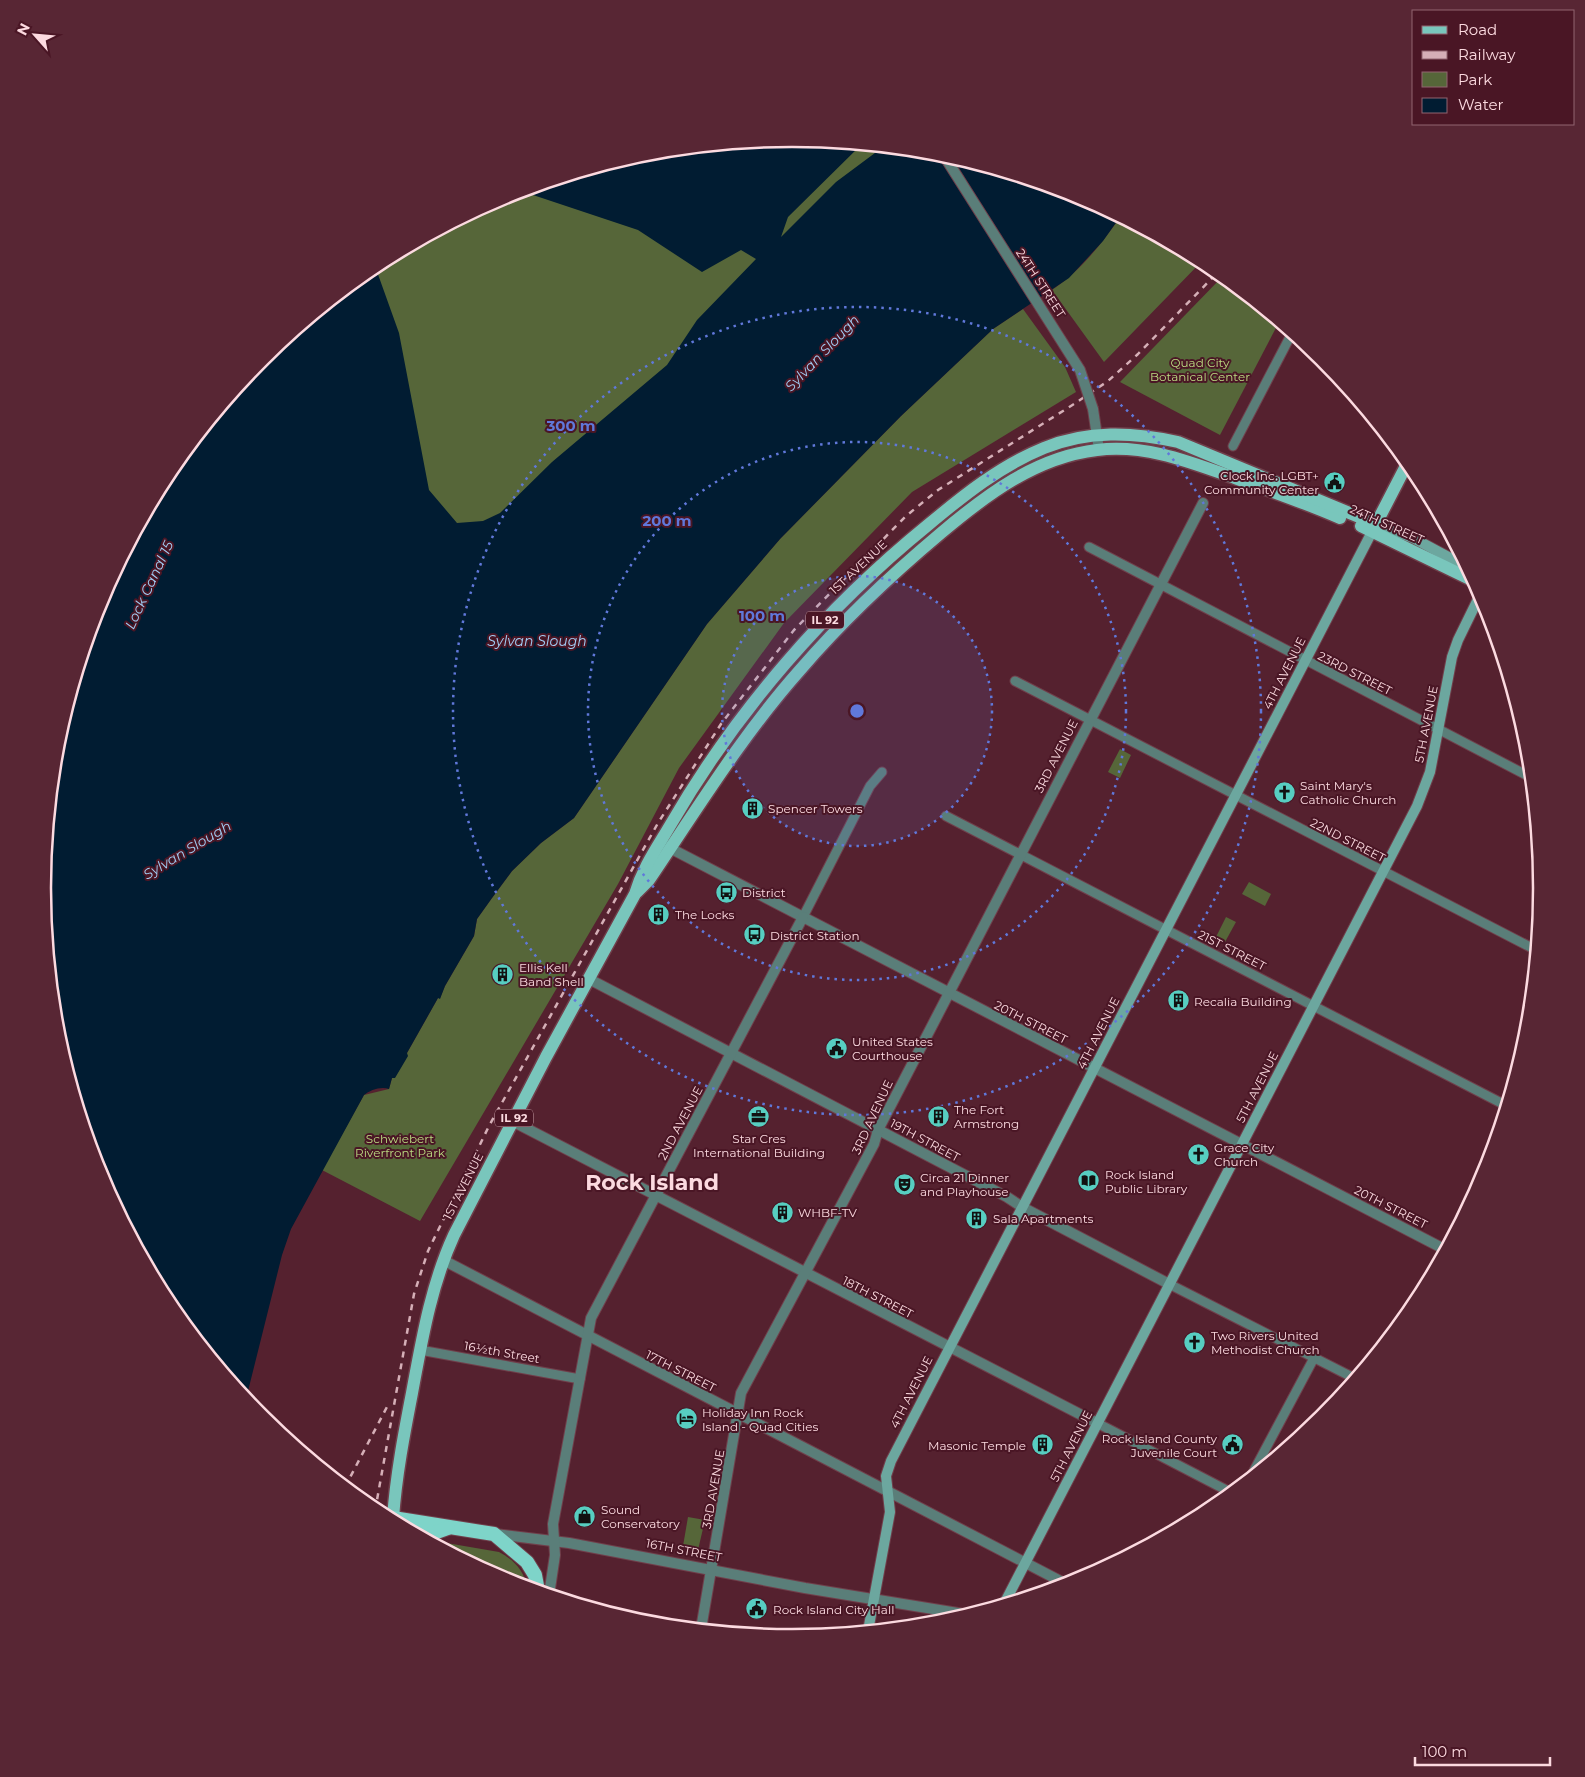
<svg xmlns="http://www.w3.org/2000/svg" width="1585" height="1777" viewBox="0 0 1585 1777" font-family="Montserrat,sans-serif">
	<rect width="100%" height="100%" fill="#55212f"/>
	<!-- green -->
	<g fill="#566639">
		<polygon points="793,139 885,148 744,297 549,490 431,556 358,279 376,265 506,195 562,178"/>
		<path d="M1120,217L1202,261L1104,362L1052,290C1080,271 1101,245 1120,217Z"/>
		<polygon points="1223,276 1279,322 1220,435 1120,382"/>
		<polygon points="1023,309 1065,367 1076,392 912,492 784,623 679,768 618,884 420,1221 322,1170 364,1095 389,1089 392,1078 395,1077 407,1056 407,1053 438,998 440,998 445,986 474,936 477,919 492,898 512,871 541,843 574,818 707,624 780,539 901,416 993,329"/>
		<polygon points="1120,749 1131,755 1120,778 1108,772"/>
		<polygon points="1249,882 1271,894 1265,906 1242,894"/>
		<polygon points="1226,917 1236,922 1225,942 1216,937"/>
		<polygon points="688,1517 705,1520 698,1550 683,1546"/>
		<path d="M435,1541L499,1552C513,1559 525,1571 527,1588L505,1581L431,1542Z"/>
	</g>
	<!-- water -->
	<path fill="#011c32" d="M793,139L861,145L788,217L781,237L836,182L883,147L939,153L1080,196L1120,217L1103,241L1069,278L993,329L901,416L780,539L707,624L574,818L541,843L512,871L492,898L477,919L474,936L445,986L440,999L438,998L407,1053L408,1056L395,1078H392L389,1089C381,1086 370,1090 364,1095L291,1229L282,1255L246,1399L169,1305L99,1175L57,1035L43,888L57,742L100,601L169,472L262,358L375,266L399,333L429,490L457,523L483,521L500,513L552,462L667,365L697,320L756,259L741,250L702,272L638,230L521,191L646,153Z"/>
	<g fill="none" stroke-linecap="round" stroke-linejoin="round">
		<defs>
			<g id="minor">
				<polyline points="1233,446 1292,333"/>
				<polyline points="1089,547 1532,778"/>
				<polyline points="1015,681 1536,950"/>
				<polyline points="946,816 1507,1106"/>
				<polyline points="803,917 870,786 882,772"/>
				<polyline points="1169,1284 1356,1379"/>
				<polyline points="1415,1306 1490,1160"/>
				<polyline points="420,1350 580,1379"/>
				<polyline points="1097,1423 1232,1493"/>
				<polyline points="1250,1478 1314,1358"/>
			</g>
			<g id="tertiary">
				<polyline points="1093,409 1098,443"/>
				<polyline points="664,845 1446,1250"/>
				<polyline points="589,979 1007,1197 1022,1207 1169,1284"/>
				<polyline points="512,1121 1097,1423"/>
				<polyline points="443,1260 1068,1585"/>
				<polyline points="495,1534 569,1543 805,1588 970,1615"/>
				<polyline points="549,1595 555,1555 553,1524 591,1318 803,917"/>
				<polyline points="701,1629 741,1393 874,1144 878,1130 1203,503"/>
			</g>
			<g id="secondary">
				<polyline points="1004,1604 1417,806 1430,772 1452,657 1458,640 1481,593"/>
				<polyline points="868,1631 890,1512 886,1476 891,1461 1376,524 1413,538 1467,567"/>
			</g>
			<g id="primary">
				<polyline points="1361,526 1474,581"/>
				<path d="M637,892L649,880C697,809 743,734 800,670C843,620 891,575 941,533C986,495 1036,457 1097,450C1146,444 1190,462 1235,478C1270,491 1306,503 1340,518"/>
				<path d="M393,1518C396,1476 404,1434 412,1393C422,1339 431,1285 454,1235L546,1057L635,894C643,867 657,848 671,824C737,710 826,608 928,525C964,495 1000,466 1044,448C1088,430 1133,432 1178,442L1376,524L1408,462"/>
			</g>
			<g id="trunk">
				<polyline points="393,1518 494,1534 527,1562 535,1575 538,1591"/>
				<polyline points="423,1537 448,1528"/>
			</g>
		</defs>
		<!-- minor casing -->
		<use href="#minor" stroke="#703f4b" stroke-width="11"/>
		<!-- tertiary casing -->
		<use href="#tertiary" stroke="#703f4b" stroke-width="12"/>
		<!-- secondary casing -->
		<use href="#secondary" stroke="#703f4b" stroke-width="12"/>
		<!-- primary casing -->
		<use href="#primary" stroke="#703f4b" stroke-width="15"/>
		<!-- trunk casing -->
		<use href="#trunk" stroke="#703f4b" stroke-width="16"/>
		<!-- minor -->
		<use href="#minor" stroke="#5a7e79" stroke-width="9"/>
		<!-- tertiary -->
		<use href="#tertiary" stroke="#5a7e79" stroke-width="10"/>
		<!-- secondary -->
		<use href="#secondary" stroke="#6ca79f" stroke-width="10"/>
		<!-- primary -->
		<use href="#primary" stroke="#79c6bc" stroke-width="12"/>
		<!-- trunk -->
		<use href="#trunk" stroke="#7ed4c9" stroke-width="14"/>
		<!-- rail -->
		<g stroke="#d5afb7" stroke-width="2.5" stroke-dasharray="6 6" stroke-linecap="butt">
			<polyline points="345,1487 388,1405"/>
			<polyline points="375,1511 414,1294 428,1251 489,1126 658,823 721,724 794,630 906,516 938,490 1074,404 1108,381 1138,354 1218,272"/>
		</g>
		<defs>
			<polyline id="tertiary-bridge" points="943,154 1080,370 1093,409"/>
		</defs>
		<!-- tertiary-bridge casing -->
		<use href="#tertiary-bridge" stroke="#703f4b" stroke-width="12" stroke-linecap="butt"/>
		<!-- tertiary-bridge -->
		<use href="#tertiary-bridge" stroke="#5a7e79" stroke-width="10"/>
	</g>
	<!-- distance rings -->
	<circle cx="857" cy="711" r="135" fill="#6078da" fill-opacity=".12"/>
	<g fill="none" stroke="#6078da" stroke-width="2.5" stroke-dasharray="2.5 5">
		<circle cx="857" cy="711" r="135"/>
		<circle cx="857" cy="711" r="269"/>
		<circle cx="857" cy="711" r="404"/>
	</g>
	<!-- icons -->
	<defs>
		<symbol id="civic-disc" viewBox="-11 -11 22 22"><circle r="9.5" fill="#57cec1" stroke="#4a1625"/><path d="M-.6-6.5H3V-4.5H.6V-3L4-1V1h2V6H-6V1h2V-1L-.6-3ZM-1.2 2.5V6h2.4V2.5Z" fill="#111"/></symbol>
		<symbol id="church-disc" viewBox="-11 -11 22 22"><circle r="9.5" fill="#57cec1" stroke="#4a1625"/><path d="M-1.2-6h2.4v3.5h3.3v2.4h-3.3V6h-2.4V-.1h-3.3v-2.4h3.3Z" fill="#111"/></symbol>
		<symbol id="building-disc" viewBox="-11 -11 22 22"><circle r="9.5" fill="#57cec1" stroke="#4a1625"/><path d="M-4-6H4V6H1V3H-1V6H-4ZM-2.5-4.3h1.7v1.8h-1.7ZM.8-4.3h1.7v1.8H.8ZM-2.5-1h1.7V.8h-1.7ZM.8-1h1.7V.8H.8Z" fill="#111"/></symbol>
		<symbol id="bus-disc" viewBox="-11 -11 22 22"><circle r="9.5" fill="#57cec1" stroke="#4a1625"/><path d="M-5-6H5V4H4V6H2V4H-2V6H-4V4H-5ZM-3.5-4V0h7V-4ZM-3.5 1.2v1.5H-2V1.2ZM2 1.2v1.5H3.5V1.2Z" fill="#111"/></symbol>
		<symbol id="office-disc" viewBox="-11 -11 22 22"><circle r="9.5" fill="#57cec1" stroke="#4a1625"/><path d="M-6-3h4V-5.5h4V-3h4V5H-6ZM-1-4.5V-3h2v-1.5ZM-6 0V1H6V0Z" fill="#111"/></symbol>
		<symbol id="library-disc" viewBox="-11 -11 22 22"><circle r="9.5" fill="#57cec1" stroke="#4a1625"/><path d="M-6-4Q-3-5.5-.7-3.5V5Q-3 3-6 4ZM6-4Q3-5.5 .7-3.5V5Q3 3 6 4Z" fill="#111"/></symbol>
		<symbol id="theatre-disc" viewBox="-11 -11 22 22"><circle r="9.5" fill="#57cec1" stroke="#4a1625"/><path d="M-5-5.5Q0-4 5-5.5V0Q5 5 0 6Q-5 5-5 0ZM-3.3-2.5H-1v1.5H-3.3ZM1-2.5H3.3v1.5H1ZM-2.8 1Q0 5.5 2.8 1Z" fill="#111"/></symbol>
		<symbol id="hotel-disc" viewBox="-11 -11 22 22"><circle r="9.5" fill="#57cec1" stroke="#4a1625"/><path d="M-6-4.5h1.5V1H6V5H4.5V3h-9V5H-6ZM-4 0a1.8 1.8 0 1 1 3.6 0ZM.5 0V-2.5h3Q6-2.5 6 0Z" fill="#111"/></symbol>
		<symbol id="shop-disc" viewBox="-11 -11 22 22"><circle r="9.5" fill="#57cec1" stroke="#4a1625"/><path d="M-5-2.5h2.3a2.7 3.5 0 0 1 5.4 0H5L5.5 6h-11ZM-1.5-2.5h3a1.5 2.3 0 0 0-3 0Z" fill="#111"/></symbol>
	</defs>
	<g fill-rule="evenodd">
		<use href="#civic-disc" x="1322" y="470" width="25" height="25"/>
		<use href="#church-disc" x="1272" y="780" width="25" height="25"/>
		<use href="#building-disc" x="740" y="796" width="25" height="25"/>
		<use href="#bus-disc" x="714" y="880" width="25" height="25"/>
		<use href="#building-disc" x="646" y="902" width="25" height="25"/>
		<use href="#bus-disc" x="742" y="922" width="25" height="25"/>
		<use href="#building-disc" x="490" y="962" width="25" height="25"/>
		<use href="#building-disc" x="1166" y="988" width="25" height="25"/>
		<use href="#civic-disc" x="824" y="1036" width="25" height="25"/>
		<use href="#building-disc" x="926" y="1104" width="25" height="25"/>
		<use href="#office-disc" x="746" y="1104" width="25" height="25"/>
		<use href="#church-disc" x="1186" y="1142" width="25" height="25"/>
		<use href="#library-disc" x="1076" y="1168" width="25" height="25"/>
		<use href="#theatre-disc" x="892" y="1172" width="25" height="25"/>
		<use href="#building-disc" x="770" y="1200" width="25" height="25"/>
		<use href="#building-disc" x="964" y="1206" width="25" height="25"/>
		<use href="#church-disc" x="1182" y="1330" width="25" height="25"/>
		<use href="#hotel-disc" x="674" y="1406" width="25" height="25"/>
		<use href="#building-disc" x="1030" y="1432" width="25" height="25"/>
		<use href="#civic-disc" x="1220" y="1432" width="25" height="25"/>
		<use href="#shop-disc" x="572" y="1504" width="25" height="25"/>
		<use href="#civic-disc" x="744" y="1596" width="25" height="25"/>
	</g>
	<g text-anchor="middle" dominant-baseline="central" stroke-width="4" stroke-linejoin="round" paint-order="stroke">
		<!-- shield labels -->
		<g fill="#4a1625" stroke="#c79fa8" stroke-width="1">
			<rect x="806" y="611.5" width="38" height="17" rx="4"/>
			<rect x="495" y="1109.5" width="38" height="17" rx="4"/>
		</g>
		<g font-size="11" font-weight="bold" fill="#fcdae0">
			<text x="825" y="620">IL 92</text>
			<text x="514" y="1118">IL 92</text>
		</g>
		<!-- street labels -->
		<g font-size="12" fill="#fcdae0" stroke="#4a1625">
			<text transform="translate(1041 283) rotate(57)">24TH STREET</text>
			<text transform="translate(1387 524) rotate(24)">24TH STREET</text>
			<text transform="translate(858 567) rotate(-43)">1ST AVENUE</text>
			<text transform="translate(1284 673) rotate(-63)">4TH AVENUE</text>
			<text transform="translate(1355 673) rotate(27)">23RD STREET</text>
			<text transform="translate(1426 724) rotate(-79)">5TH AVENUE</text>
			<text transform="translate(1056 756) rotate(-63)">3RD AVENUE</text>
			<text transform="translate(1348 840) rotate(27)">22ND STREET</text>
			<text transform="translate(1232 950) rotate(27)">21ST STREET</text>
			<text transform="translate(1031 1022) rotate(27)">20TH STREET</text>
			<text transform="translate(1098 1033) rotate(-63)">4TH AVENUE</text>
			<text transform="translate(1257 1087) rotate(-63)">5TH AVENUE</text>
			<text transform="translate(872 1117) rotate(-65)">3RD AVENUE</text>
			<text transform="translate(680 1123) rotate(-62)">2ND AVENUE</text>
			<text transform="translate(925 1140) rotate(28)">19TH STREET</text>
			<text transform="translate(463 1186) rotate(-63)">1ST AVENUE</text>
			<text transform="translate(1391 1207) rotate(27)">20TH STREET</text>
			<text transform="translate(878 1297) rotate(27)">18TH STREET</text>
			<text transform="translate(502 1352) rotate(10)">16½th Street</text>
			<text transform="translate(681 1371) rotate(27)">17TH STREET</text>
			<text transform="translate(911 1392) rotate(-63)">4TH AVENUE</text>
			<text transform="translate(1071 1446) rotate(-63)">5TH AVENUE</text>
			<text transform="translate(713 1489) rotate(-80)">3RD AVENUE</text>
			<text transform="translate(684 1550) rotate(11)">16TH STREET</text>
		</g>
		<!-- park labels -->
		<g font-size="12" fill="#bbdc82" stroke="#4a1625">
			<text x="1200" y="362">Quad City<tspan x="1200" dy="14">Botanical Center</tspan></text>
			<text x="400" y="1138">Schwiebert<tspan x="400" dy="14">Riverfront Park</tspan></text>
		</g>
		<!-- poi labels -->
		<g font-size="12" fill="#fcdae0" stroke="#4a1625" text-anchor="start">
			<text x="1319" y="475" text-anchor="end">Clock Inc. LGBT+<tspan x="1319" dy="14">Community Center</tspan></text>
			<text x="1300" y="785">Saint Mary's<tspan x="1300" dy="14">Catholic Church</tspan></text>
			<text x="768" y="808">Spencer Towers</text>
			<text x="742" y="892">District</text>
			<text x="675" y="914">The Locks</text>
			<text x="770" y="935">District Station</text>
			<text x="519" y="967">Ellis Kell<tspan x="519" dy="14">Band Shell</tspan></text>
			<text x="1194" y="1001">Recalia Building</text>
			<text x="852" y="1041">United States<tspan x="852" dy="14">Courthouse</tspan></text>
			<text x="954" y="1109">The Fort<tspan x="954" dy="14">Armstrong</tspan></text>
			<text x="759" y="1138" text-anchor="middle">Star Cres<tspan x="759" dy="14">International Building</tspan></text>
			<text x="1214" y="1147">Grace City<tspan x="1214" dy="14">Church</tspan></text>
			<text x="1105" y="1174">Rock Island<tspan x="1105" dy="14">Public Library</tspan></text>
			<text x="920" y="1177">Circa 21 Dinner<tspan x="920" dy="14">and Playhouse</tspan></text>
			<text x="798" y="1212">WHBF-TV</text>
			<text x="993" y="1218">Sala Apartments</text>
			<text x="1211" y="1335">Two Rivers United<tspan x="1211" dy="14">Methodist Church</tspan></text>
			<text x="702" y="1412">Holiday Inn Rock<tspan x="702" dy="14">Island - Quad Cities</tspan></text>
			<text x="1217" y="1438" text-anchor="end">Rock Island County<tspan x="1217" dy="14">Juvenile Court</tspan></text>
			<text x="1026" y="1445" text-anchor="end">Masonic Temple</text>
			<text x="601" y="1509">Sound<tspan x="601" dy="14">Conservatory</tspan></text>
			<text x="773" y="1609">Rock Island City Hall</text>
		</g>
		<!-- water labels -->
		<g font-size="14" font-style="italic" fill="#a2cff6" stroke="#4a1625">
			<text transform="translate(822 353) rotate(-46)">Sylvan Slough</text>
			<text transform="translate(149 585) rotate(-65)">Lock Canal 15</text>
			<text x="537" y="641">Sylvan Slough</text>
			<text transform="translate(187 850) rotate(-31)">Sylvan Slough</text>
		</g>
		<!-- town labels -->
		<g font-size="22" font-weight="bold" fill="#fcdae0" stroke="#4a1625">
			<text x="652" y="1182">Rock Island</text>
		</g>
	</g>
	<!-- crop -->
	<path d="M0 0H1585V1777H0ZM51 888a741 741 0 1 1 1482 0a741 741 0 1 1-1482 0Z" fill="#582634" fill-rule="evenodd"/>
	<path fill="none" stroke="#fcdae0" stroke-width="2.5" d="M51 888a741 741 0 1 1 1482 0a741 741 0 1 1-1482 0Z"/>
	<circle cx="857" cy="711" r="8" fill="#6078da" stroke="#4a1625" stroke-width="2.5"/>
	<g font-size="15" text-anchor="middle" font-weight="bold" fill="#6078da" stroke="#4a1625" stroke-width="4" stroke-linejoin="round" paint-order="stroke">
		<text x="571" y="431">300 m</text>
		<text x="667" y="526">200 m</text>
		<text x="762" y="621">100 m</text>
	</g>
	<!-- legend -->
	<rect x="1412" y="10" width="162" height="115" fill="#4a1625" stroke="#916470"/>
	<rect x="1422" y="26" width="25" height="8" fill="#79c6bc" stroke="#916470"/>
	<text x="1458" y="35" font-size="15" fill="#fcdae0">Road</text>
	<rect x="1422" y="51" width="25" height="8" fill="#d5afb7" stroke="#916470"/>
	<text x="1458" y="60" font-size="15" fill="#fcdae0">Railway</text>
	<rect x="1422" y="72" width="25" height="15" fill="#566639" stroke="#916470"/>
	<text x="1458" y="85" font-size="15" fill="#fcdae0">Park</text>
	<rect x="1422" y="98" width="25" height="15" fill="#011c32" stroke="#916470"/>
	<text x="1458" y="110" font-size="15" fill="#fcdae0">Water</text>
	<!-- north arrow -->
	<g transform="translate(35 35) rotate(297)" stroke="#4a1625" stroke-width="4" paint-order="stroke">
	<path d="M0-4L9 19L0 12L-9 19Z" fill="#fcdae0"/>
	<text y="-8" font-size="14" font-weight="bold" text-anchor="middle" fill="#fcdae0">N</text>
	</g>
	<!-- scale -->
	<path d="M1415 1757v8h135v-8" fill="none" stroke="#fcdae0" stroke-width="2.5"/>
	<text x="1422" y="1757" font-size="15" fill="#fcdae0" stroke="#4a1625" stroke-width="4" paint-order="stroke">100 m</text>
</svg>
